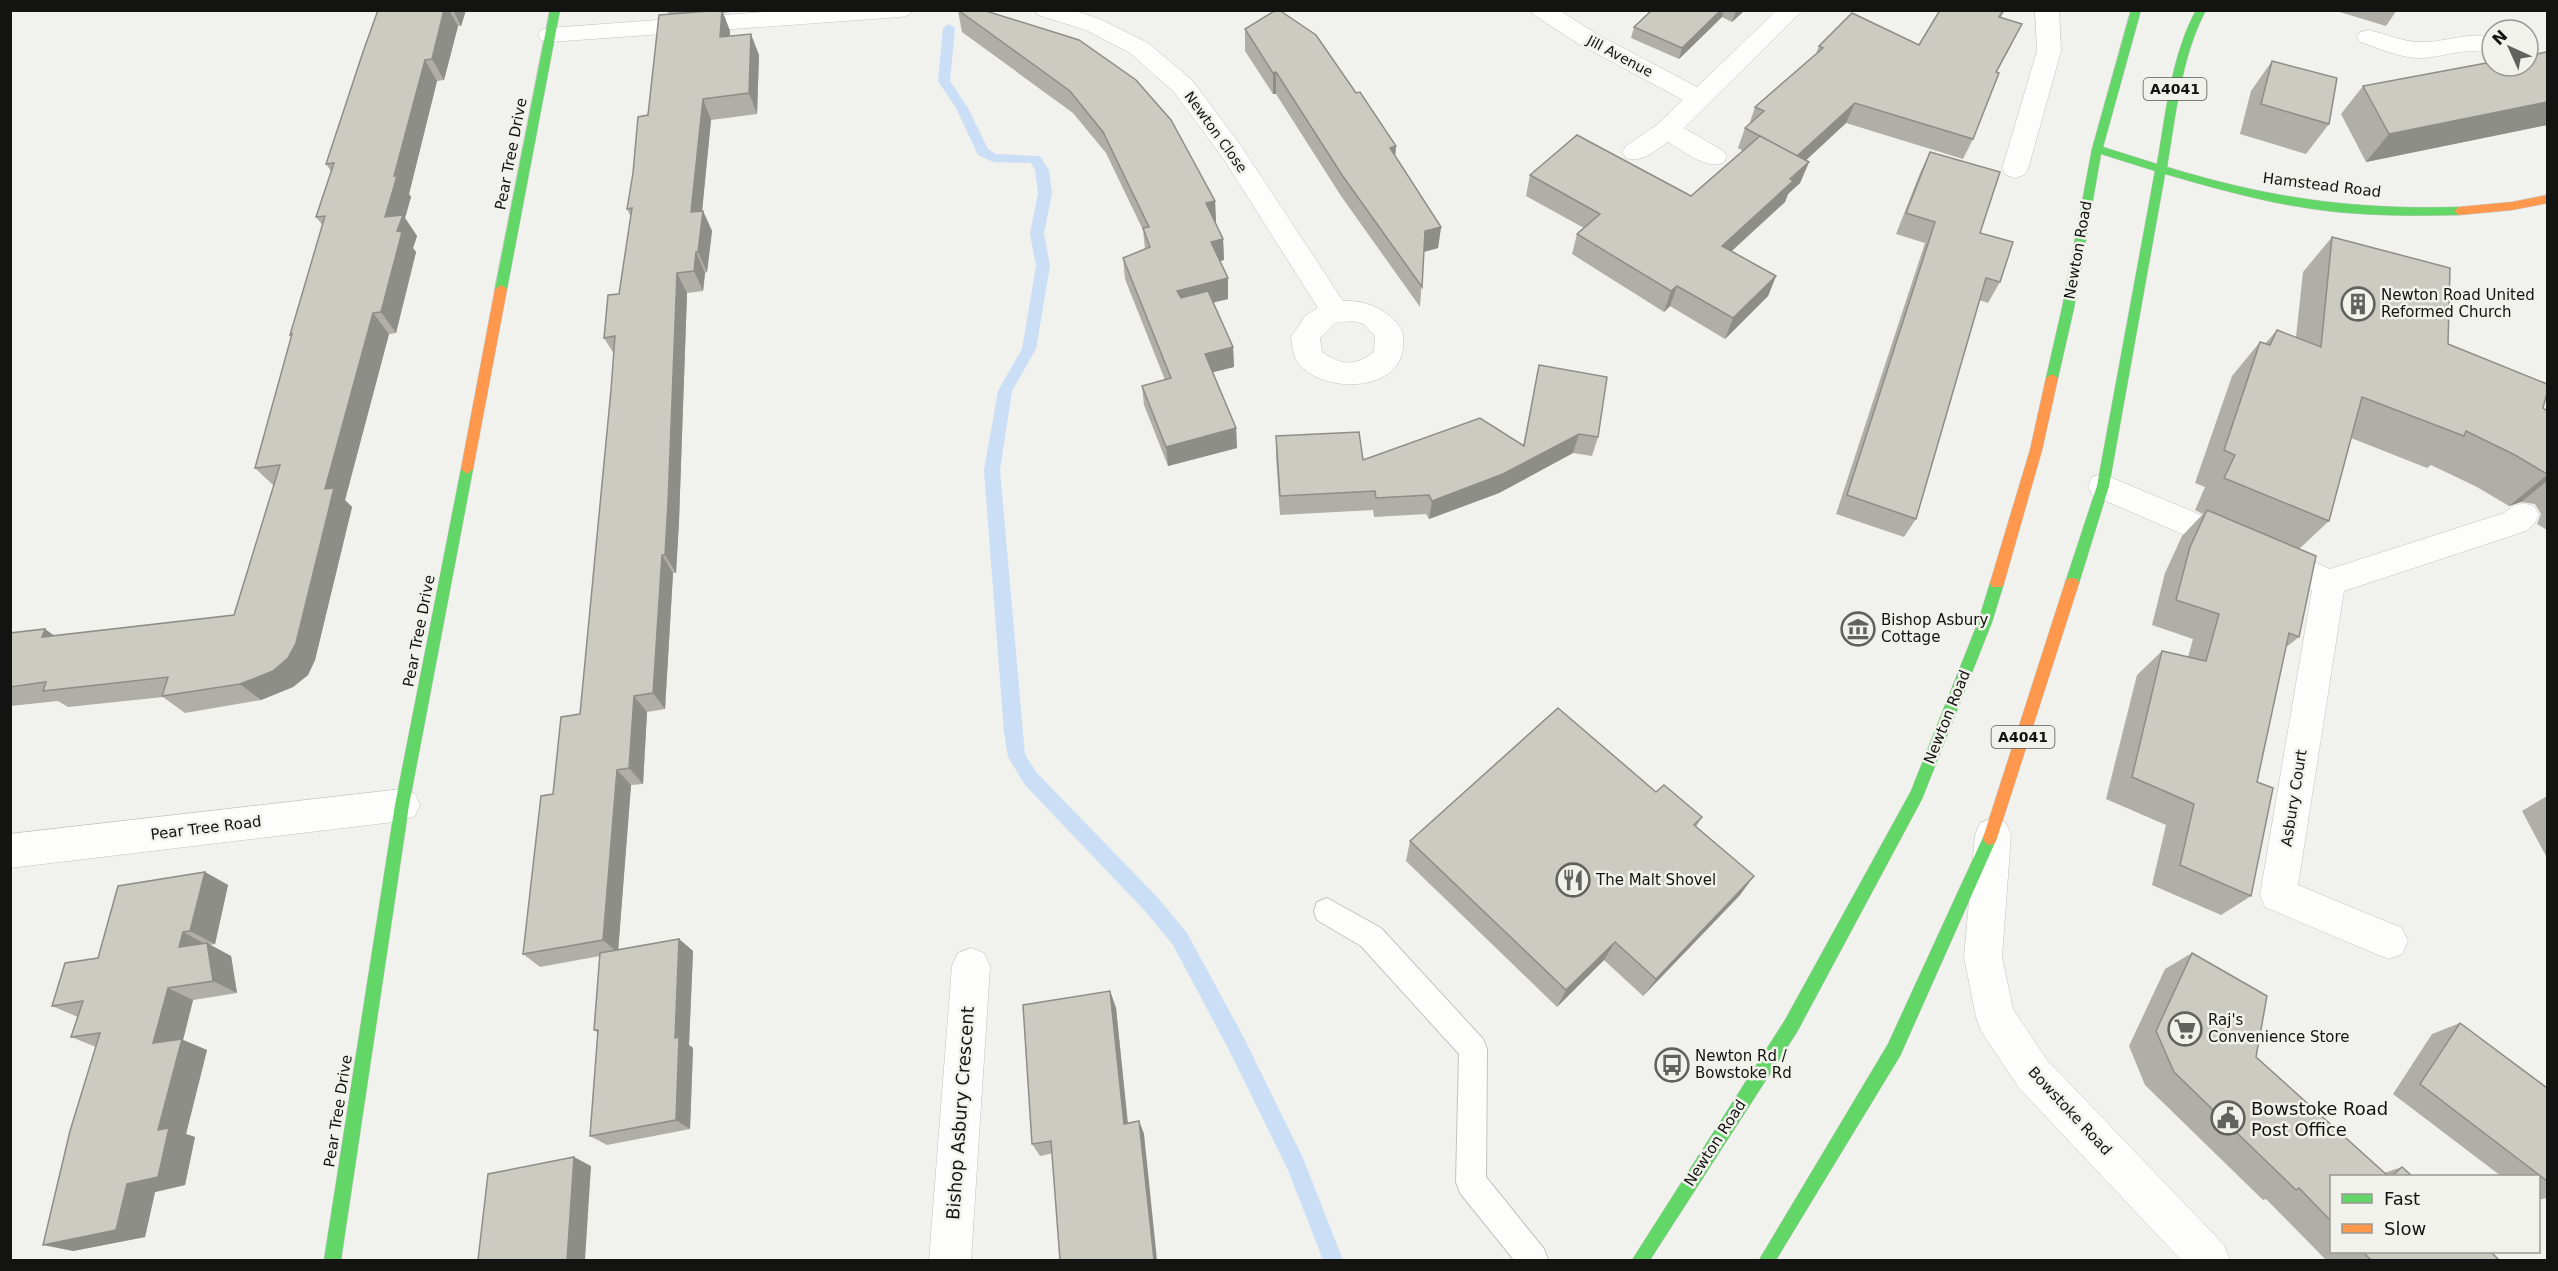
<svg xmlns="http://www.w3.org/2000/svg" width="2558" height="1271" viewBox="0 0 2558 1271" font-family="'DejaVu Sans',sans-serif">
	<rect width="100%" height="100%" fill="#f1f1ed"/>
	<g fill="none" stroke-linecap="round" stroke-linejoin="round">
		<!-- stream -->
		<polygon fill="#cadff5" fill-rule="evenodd" points="949,24 955,28 950,81 968,108 988,149 996,154 1040,156 1049,170 1052,193 1044,234 1050,266 1036,349 1012,391 1000,470 1025,755 1037,773 1159,899 1187,933 1244,1038 1303,1158 1343,1260 1323,1260 1288,1170 1230,1052 1173,945 1145,911 1025,785 1008,757 1004,732 984,470 998,391 1022,349 1036,266 1030,234 1038,193 1035,170 1031,163 993,162 978,155 956,108 938,81 943,28"/>
		<defs>
			<polygon id="lane" points="1327,898 1381,928 1483,1039 1487,1049 1486,1177 1544,1249 1548,1260 1514,1260 1460,1193 1456,1182 1459,1054 1361,946 1317,920 1314,911 1317,902"/>
			<g id="street">
				<polygon points="791,10 913,10 909,15 901,17 550,42 541,40 538,35 541,30 550,28"/>
				<path d="M1034,10H1073L1102,20L1148,43L1192,80L1241,146L1343,301C1362,300 1380,306 1393,319C1403,329 1404,334 1403,347C1400,393 1322,394 1298,363C1293,356 1292,345 1291,337L1305,316L1318,308L1223,158L1174,92L1130,53L1086,30L1038,15ZM1353,321L1364,324L1375,336L1374,352C1355,367 1341,365 1322,352L1320,338L1335,323Z"/>
				<path d="M1530,10H1559L1595,33L1697,87L1777,10H1803L1684,128L1723,151L1727,157L1723,163C1704,169 1684,151 1668,142C1654,151 1643,163 1626,158L1622,152L1626,146L1658,124L1683,100L1577,43L1534,15Z"/>
				<polygon points="2035,10 2059,10 2061,51 2028,169 2024,175 2015,178 2006,175 2002,169 2037,51"/>
				<path d="M2369,30C2386,34 2403,42 2420,42C2446,43 2466,31 2492,38V54C2465,46 2450,56 2423,58C2402,59 2381,49 2360,42L2357,37L2360,32Z"/>
				<path d="M2103,474L2330,569L2504,513C2514,504 2521,502 2534,506L2539,515L2534,524L2526,531L2344,591L2298,885L2402,928L2408,941L2402,954L2389,959L2376,954L2265,907L2260,895L2312,590L2092,495L2088,486L2092,477Z"/>
				<polygon points="402,789 415,794 420,805 415,816 402,821 10,868 10,834"/>
				<polygon points="1993,818 2006,823 2011,835 2002,957 2013,1009 2047,1060 2224,1245 2230,1260 2181,1260 2019,1088 1981,1031 1976,1017 1964,957 1975,835 1980,823"/>
				<polygon points="971,948 984,953 990,966 971,1260 929,1260 952,966 958,953"/>
			</g>
			<g id="fast">
				<polygon points="550,10 560,10 507,289 501,293 495,289"/>
				<path d="M2131,10H2141L2103,147L2157,164C2166,113 2171,57 2196,10H2206C2181,57 2176,115 2167,167C2269,198 2352,210 2459,207L2464,211L2459,215C2410,216 2361,216 2313,209C2263,202 2214,188 2165,174L2109,486L2079,583L2077,587H2067L2065,583L2097,486L2155,171L2101,154L2074,308L2058,378L2052,382L2046,378L2062,308L2092,149Z"/>
				<polygon points="467,464 473,469 409,805 341,1260 324,1260 395,805 461,469"/>
				<polygon points="1997,578 2002,579 2004,583 1992,622 1922,799 1797,1032 1650,1260 1632,1260 1785,1020 1911,791 1978,622 1990,583 1992,579"/>
				<polygon points="1990,831 1995,833 1997,838 1900,1056 1776,1260 1759,1260 1888,1044 1985,833"/>
			</g>
			<g id="slow">
				<polygon points="2548,195 2548,203 2512,210 2459,215 2454,211 2459,207 2512,202"/>
				<polygon points="501,285 507,289 473,469 467,474 461,469 495,289"/>
				<polygon points="2052,374 2058,378 2042,450 2004,583 2002,587 1992,587 1990,583 2030,450 2046,378"/>
				<polygon points="2072,578 2077,579 2079,583 1997,838 1995,843 1990,845 1985,843 1983,838 2065,583 2067,579"/>
			</g>
		</defs>
		<!-- lane casing -->
		<use href="#lane" stroke="#c2c2bf" stroke-width="2"/>
		<!-- street casing -->
		<use href="#street" stroke="#c2c2bf" stroke-width="1"/>
		<!-- fast casing -->
		<use href="#fast" stroke="#c2c2bf" stroke-width="1"/>
		<!-- slow casing -->
		<use href="#slow" stroke="#c2c2bf" stroke-width="1"/>
		<!-- lane -->
		<use href="#lane" fill="#fdfdfc" fill-rule="evenodd"/>
		<!-- street -->
		<use href="#street" fill="#fdfdfc" fill-rule="evenodd"/>
		<!-- fast -->
		<use href="#fast" fill="#63d668" fill-rule="evenodd"/>
		<!-- slow -->
		<use href="#slow" fill="#ff974d" fill-rule="evenodd"/>
	</g>
	<!-- wall -->
	<g fill="#afafa7">
		<polygon points="378,10 466,10 461,26 458,26 444,80 437,81 409,194 411,197 405,218 417,236 413,248 416,252 396,333 389,334 345,500 352,507 315,660 308,675 293,687 261,700 185,713 163,697 68,707 58,701 10,706 10,633 54,636 234,615 274,486 255,468 292,336 290,335 323,226 316,217 331,171 326,164"/>
		<polygon points="667,10 731,10 731,12 723,13 730,31 730,36 759,55 757,114 711,120 702,211 703,211 712,231 707,272 705,273 703,291 687,293 679,521 676,573 673,573 665,709 647,712 643,784 631,785 618,950 679,939 693,951 689,1045 693,1048 690,1129 607,1145 590,1136 598,1033 594,1030 600,956 540,967 523,954 553,794 580,714 611,390 614,354 604,338 619,294 631,217 627,209 669,14"/>
		<polygon points="983,10 1215,201 1216,222 1215,222 1223,239 1224,260 1220,261 1228,299 1213,302 1233,347 1234,367 1212,372 1236,428 1237,448 1168,466 1144,405 1142,386 1165,380 1125,279 1123,258 1145,249 1143,230 1106,153 1073,113 962,32 958,11"/>
		<polygon points="1652,10 1745,10 1732,22 1722,17 1679,59 1631,38 1634,27"/>
		<polygon points="2005,10 2001,17 2012,44 1997,72 1973,139 1963,159 1846,123 1806,160 1809,162 1800,183 1788,194 1785,202 1732,251 1776,276 1768,296 1725,339 1670,306 1664,312 1572,254 1577,234 1584,228 1526,196 1530,175 1691,196 1743,151 1738,148 1745,128 1749,125 1755,107 1816,54 1819,46 1919,45"/>
		<polygon points="2333,10 2397,10 2386,26"/>
		<polygon points="1245,29 1356,93 1396,146 1395,157 1441,227 1438,248 1424,252 1420,307 1341,196 1276,94 1273,94 1245,51"/>
		<polygon points="2547,54 2547,125 2366,162 2341,114 2363,86"/>
		<polygon points="2272,61 2329,124 2306,154 2240,134 2251,91"/>
		<polygon points="1930,152 1980,233 2000,282 1988,303 1979,300 1916,519 1904,537 1836,514 1925,243 1896,234 1920,173"/>
		<polygon points="2332,237 2448,344 2547,411 2547,530 2537,524 2541,514 2535,504 2521,502 2509,506 2477,487 2431,465 2427,468 2351,438 2329,521 2299,549 2299,637 2285,648 2257,782 2251,896 2221,915 2152,885 2166,825 2106,799 2137,675 2162,651 2188,657 2193,639 2152,625 2165,573 2182,536 2203,514 2195,510 2205,487 2195,483 2232,376 2260,342 2265,344 2277,330 2296,337 2303,272"/>
		<polygon points="1539,365 1598,437 1592,456 1573,453 1499,493 1429,519 1426,514 1374,517 1373,510 1280,515 1276,456 1276,436 1363,460 1523,446"/>
		<polygon points="1656,792 1702,817 1696,827 1740,895 1643,996 1604,960 1557,1007 1406,861 1410,841"/>
		<polygon points="2547,796 2547,858 2522,811"/>
		<polygon points="205,872 228,885 215,944 210,945 231,956 237,993 193,1000 183,1040 207,1050 186,1134 195,1137 185,1185 155,1192 145,1237 73,1251 96,1047 71,1037 78,1017 52,1006 98,958"/>
		<polygon points="2192,953 2256,1057 2384,1173 2402,1167 2412,1176 2331,1176 2331,1251 2490,1251 2499,1260 2326,1260 2266,1199 2263,1200 2145,1085 2129,1046 2165,969"/>
		<polygon points="1110,991 1116,1008 1128,1123 1139,1121 1144,1134 1040,1156 1032,1144"/>
		<polygon points="2460,1023 2547,1088 2547,1198 2538,1200 2538,1176 2501,1176 2393,1094 2432,1034"/>
	</g>
	<!-- shaded-wall -->
	<g fill="#8e8e88">
		<polygon points="444,10 449,10 458,26 444,80 432,59"/>
		<polygon points="453,10 466,10 461,26"/>
		<polygon points="722,10 730,31 728,58 720,37"/>
		<polygon points="1721,10 1724,10 1722,17 1679,59 1682,48"/>
		<polygon points="1736,10 1745,10 1732,22 1736,11"/>
		<polygon points="751,34 759,55 757,114 749,93"/>
		<polygon points="425,60 437,81 409,194 411,197 405,218 417,236 413,248 416,252 396,333 381,312 385,217 394,176"/>
		<polygon points="1276,72 1276,94 1273,94 1273,73"/>
		<polygon points="703,99 711,120 700,232 691,212"/>
		<polygon points="2547,102 2547,125 2366,162 2389,134"/>
		<polygon points="1855,103 1846,123 1789,176 1796,156"/>
		<polygon points="1396,146 1394,167 1390,148"/>
		<polygon points="1809,162 1800,183 1788,194 1785,202 1715,266 1722,246"/>
		<polygon points="1215,201 1216,222 1207,224 1206,203"/>
		<polygon points="703,211 712,231 707,272 698,252"/>
		<polygon points="1441,227 1438,248 1423,252 1425,231"/>
		<polygon points="1223,239 1224,260 1212,263 1211,242"/>
		<polygon points="696,252 705,273 703,291 694,271"/>
		<polygon points="677,273 687,293 679,521 676,573 665,555"/>
		<polygon points="1776,276 1768,296 1725,339 1733,318"/>
		<polygon points="1228,278 1228,299 1179,311 1177,291"/>
		<polygon points="1677,286 1670,306 1664,312 1671,291"/>
		<polygon points="373,313 389,334 345,500 352,507 315,660 308,675 293,687 261,700 240,684 325,489"/>
		<polygon points="1233,347 1234,367 1206,374 1205,354"/>
		<polygon points="1236,428 1237,448 1168,466 1166,447"/>
		<polygon points="1579,434 1573,453 1499,493 1429,519 1432,501"/>
		<polygon points="2547,475 2547,481 2521,502 2509,506"/>
		<polygon points="662,555 673,573 665,709 653,693"/>
		<polygon points="45,629 69,646 42,637"/>
		<polygon points="634,696 647,712 643,784 629,768"/>
		<polygon points="617,770 631,785 618,953 603,940"/>
		<polygon points="205,872 228,885 215,944 190,931"/>
		<polygon points="1754,876 1740,895 1643,996 1656,979"/>
		<polygon points="183,932 207,945 179,947"/>
		<polygon points="679,939 693,951 689,1045 693,1048 690,1129 676,1120 675,1038"/>
		<polygon points="1615,942 1604,960 1557,1007 1566,990"/>
		<polygon points="207,943 231,956 237,993 213,981"/>
		<polygon points="168,988 193,1000 183,1040 207,1050 186,1134 195,1137 185,1185 155,1192 145,1237 73,1251 43,1245 127,1184 153,1043"/>
		<polygon points="1110,991 1116,1008 1129,1137 1124,1124"/>
		<polygon points="1139,1121 1144,1134 1157,1260 1154,1260"/>
		<polygon points="574,1157 591,1166 585,1260 567,1260"/>
	</g>
	<!-- building -->
	<g fill="#cbcbc2" stroke="#8e8e88" stroke-width="1.5">
		<polygon points="378,10 444,10 432,59 425,60 394,176 397,176 385,217 403,215 397,231 402,232 381,312 373,313 325,489 334,488 296,643 288,658 273,671 240,684 162,696 168,677 43,691 46,682 10,687 10,633 45,629 42,637 234,615 280,465 255,468 292,334 290,335 325,216 316,217 334,163 326,164 363,52"/>
		<polygon points="722,10 720,37 751,34 749,93 703,99 691,212 703,211 698,252 696,252 694,271 677,273 668,503 665,555 662,555 653,693 634,696 629,768 617,770 603,940 523,954 541,796 553,794 561,717 580,714 611,390 615,336 604,338 608,295 619,294 632,208 627,209 633,173 638,117 648,115 659,15"/>
		<polygon points="958,10 983,10 1079,40 1136,80 1171,120 1215,201 1206,203 1223,239 1211,242 1228,278 1177,291 1181,298 1208,291 1233,347 1205,354 1236,428 1166,447 1142,386 1171,378 1123,258 1150,247 1143,228 1149,227 1103,132 1070,91"/>
		<polygon points="1276,10 1279,10 1316,35 1356,93 1360,92 1396,146 1390,148 1441,227 1425,231 1422,287 1342,175 1276,72 1273,73 1245,29"/>
		<polygon points="1652,10 1721,10 1682,48 1634,27"/>
		<polygon points="1940,10 2003,10 1999,17 2022,24 1996,72 1999,73 1973,139 1855,103 1797,156 1745,128 1764,111 1755,107 1823,48 1819,46 1852,13 1919,45"/>
		<polygon points="2546,52 2547,54 2547,102 2389,134 2363,86 2492,62 2492,66 2528,66 2528,56"/>
		<polygon points="2272,61 2337,78 2329,124 2261,104"/>
		<polygon points="1577,135 1691,196 1760,136 1809,162 1790,179 1793,181 1722,246 1776,276 1733,318 1677,286 1671,291 1577,234 1600,214 1530,175"/>
		<polygon points="1930,152 2000,172 1980,233 2013,242 2000,282 1986,278 1916,519 1847,495 1935,222 1906,213"/>
		<polygon points="2332,237 2450,268 2448,344 2547,384 2547,393 2543,408 2547,411 2547,474 2515,455 2466,431 2464,436 2362,397 2329,521 2224,478 2235,455 2224,450 2260,342 2270,345 2277,330 2321,347"/>
		<polygon points="1539,365 1607,377 1598,437 1579,434 1503,474 1432,501 1429,495 1376,498 1375,491 1280,496 1276,436 1359,432 1363,460 1480,418 1524,446"/>
		<polygon points="2207,510 2316,556 2299,637 2289,633 2257,782 2273,788 2251,896 2180,865 2194,804 2132,777 2162,651 2206,661 2219,614 2176,600 2190,547"/>
		<polygon points="1558,708 1656,792 1664,785 1702,817 1694,825 1754,876 1656,979 1615,942 1566,990 1410,841"/>
		<polygon points="205,872 190,931 183,932 179,947 207,943 213,981 168,988 153,1043 182,1039 158,1130 169,1128 158,1177 127,1184 116,1230 43,1245 70,1131 100,1033 71,1037 83,1001 52,1006 65,963 98,958 118,886"/>
		<polygon points="679,939 675,1038 679,1037 676,1120 590,1136 598,1030 594,1030 600,953"/>
		<polygon points="2192,953 2267,996 2256,1057 2388,1176 2331,1176 2331,1221 2299,1188 2296,1190 2174,1072 2156,1031"/>
		<polygon points="1110,991 1124,1124 1139,1121 1154,1260 1060,1260 1051,1141 1032,1144 1023,1005"/>
		<polygon points="2460,1023 2547,1088 2547,1181 2420,1084"/>
		<polygon points="574,1157 567,1260 478,1260 488,1174"/>
		<polygon points="2402,1167 2412,1176 2392,1176"/>
		<polygon points="2362,1251 2490,1251 2499,1260 2371,1260"/>
	</g>
	<!-- icons -->
	<defs>
		<symbol id="building-ring" viewBox="-11 -11 22 22"><circle r="9.5" fill="#f2f2ec" stroke="#61615e" stroke-width="1.5"/><path d="M-4-6H4V6H1V3H-1V6H-4ZM-2.5-4.3h1.7v1.8h-1.7ZM.8-4.3h1.7v1.8H.8ZM-2.5-1h1.7V.8h-1.7ZM.8-1h1.7V.8H.8Z" fill="#61615e"/></symbol>
		<symbol id="museum-ring" viewBox="-11 -11 22 22"><circle r="9.5" fill="#f2f2ec" stroke="#61615e" stroke-width="1.5"/><path d="M0-6L6-3V-2H-6V-3ZM-5-1h2V3h-2ZM-1-1h2V3h-2ZM3-1h2V3H3ZM-6 4H6V6H-6Z" fill="#61615e"/></symbol>
		<symbol id="restaurant-ring" viewBox="-11 -11 22 22"><circle r="9.5" fill="#f2f2ec" stroke="#61615e" stroke-width="1.5"/><path d="M-5-6h1v4h1v-4h1v4h1v-4h1v5L-1.5 .5V6h-2V.5L-5-1ZM5-6V6H3V1.5H1.5Q1.5-4 5-6Z" fill="#61615e"/></symbol>
		<symbol id="supermarket-ring" viewBox="-11 -11 22 22"><circle r="9.5" fill="#f2f2ec" stroke="#61615e" stroke-width="1.5"/><path d="M-6-5.5h2.5l.6 2H6L4.5 2H-2.5L-4.4-4H-6ZM-1.5 3.2a1.3 1.3 0 1 0 .1 0ZM3 3.2a1.3 1.3 0 1 0 .1 0Z" fill="#61615e"/></symbol>
		<symbol id="bus-ring" viewBox="-11 -11 22 22"><circle r="9.5" fill="#f2f2ec" stroke="#61615e" stroke-width="1.5"/><path d="M-5-6H5V4H4V6H2V4H-2V6H-4V4H-5ZM-3.5-4V0h7V-4ZM-3.5 1.2v1.5H-2V1.2ZM2 1.2v1.5H3.5V1.2Z" fill="#61615e"/></symbol>
		<symbol id="civic-ring" viewBox="-11 -11 22 22"><circle r="9.5" fill="#f2f2ec" stroke="#61615e" stroke-width="1.5"/><path d="M-.6-6.5H3V-4.5H.6V-3L4-1V1h2V6H-6V1h2V-1L-.6-3ZM-1.2 2.5V6h2.4V2.5Z" fill="#61615e"/></symbol>
	</defs>
	<g fill-rule="evenodd">
		<use href="#building-ring" x="2339" y="285" width="38" height="38"/>
		<use href="#museum-ring" x="1839" y="610" width="38" height="38"/>
		<use href="#restaurant-ring" x="1554" y="861" width="38" height="38"/>
		<use href="#supermarket-ring" x="2166" y="1010" width="38" height="38"/>
		<use href="#bus-ring" x="1653" y="1046" width="38" height="38"/>
		<use href="#civic-ring" x="2209" y="1099" width="38" height="38"/>
	</g>
	<g text-anchor="middle" dominant-baseline="central" stroke-width="5" stroke-linejoin="round" paint-order="stroke">
		<!-- far-street labels -->
		<g font-size="14" fill="#131311" stroke="#f2f2ec">
			<text transform="translate(1620 56) rotate(28)">Jill Avenue</text>
			<text transform="translate(1216 132) rotate(54)">Newton Close</text>
		</g>
		<!-- shield labels -->
		<g fill="#f2f2ec" stroke="#565653" stroke-width="1.5">
			<rect x="2143.5" y="78" width="63" height="22" rx="4.5"/>
			<rect x="1991.5" y="726" width="63" height="22" rx="4.5"/>
		</g>
		<g font-size="14" font-weight="bold" fill="#131311">
			<text x="2175" y="89">A4041</text>
			<text x="2023" y="737">A4041</text>
		</g>
		<!-- street labels -->
		<g font-size="15" fill="#131311" stroke="#f2f2ec">
			<text transform="translate(511 154) rotate(-79)">Pear Tree Drive</text>
			<text transform="translate(2322 185) rotate(7)">Hamstead Road</text>
			<text transform="translate(2078 250) rotate(-80)">Newton Road</text>
			<text transform="translate(419 631) rotate(-79)">Pear Tree Drive</text>
			<text transform="translate(1947 717) rotate(-68)">Newton Road</text>
			<text transform="translate(2294 798) rotate(-81)">Asbury Court</text>
			<text transform="translate(206 828) rotate(-7)">Pear Tree Road</text>
			<text transform="translate(338 1111) rotate(-81)">Pear Tree Drive</text>
			<text transform="translate(2070 1111) rotate(47)">Bowstoke Road</text>
			<text transform="translate(1715 1143) rotate(-57)">Newton Road</text>
		</g>
		<!-- poi labels -->
		<g font-size="15" fill="#131311" stroke="#f2f2ec" text-anchor="start">
			<text x="2381" y="295">Newton Road United<tspan x="2381" dy="17">Reformed Church</tspan></text>
			<text x="1881" y="620">Bishop Asbury<tspan x="1881" dy="17">Cottage</tspan></text>
			<text x="1596" y="880">The Malt Shovel</text>
			<text x="2208" y="1020">Raj's<tspan x="2208" dy="17">Convenience Store</tspan></text>
			<text x="1695" y="1056">Newton Rd /<tspan x="1695" dy="17">Bowstoke Rd</tspan></text>
		</g>
		<!-- near-poi labels -->
		<g font-size="18" fill="#131311" stroke="#f2f2ec" text-anchor="start">
			<text x="2251" y="1108">Bowstoke Road<tspan x="2251" dy="21">Post Office</tspan></text>
		</g>
		<!-- near-street labels -->
		<g font-size="18" fill="#131311" stroke="#f2f2ec">
			<text transform="translate(960 1113) rotate(-86)">Bishop Asbury Crescent</text>
		</g>
	</g>
	<!-- border -->
	<rect width="2558" height="1271" fill="none" stroke="#131311" stroke-width="24"/>
	<!-- legend -->
	<rect x="2330" y="1175" width="210" height="78" fill="#f2f2ec" stroke="#999994" stroke-width="1.5"/>
	<rect x="2342" y="1194" width="30" height="9" fill="#63d668" stroke="#999994" stroke-width="1.5"/>
	<text x="2384" y="1205" font-size="18" fill="#131311">Fast</text>
	<rect x="2342" y="1224" width="30" height="9" fill="#ff974d" stroke="#999994" stroke-width="1.5"/>
	<text x="2384" y="1235" font-size="18" fill="#131311">Slow</text>
	<!-- north arrow -->
	<g transform="translate(2510 48) rotate(315)"><circle r="28" fill="#f2f2ec" stroke="#999994" stroke-width="1.5"/>
	<path d="M0-4.5L10 22L0 15L-10 22Z" fill="#61615e"/>
	<text y="-9" font-size="16" font-weight="bold" text-anchor="middle" fill="#131311">N</text>
	</g>
</svg>
